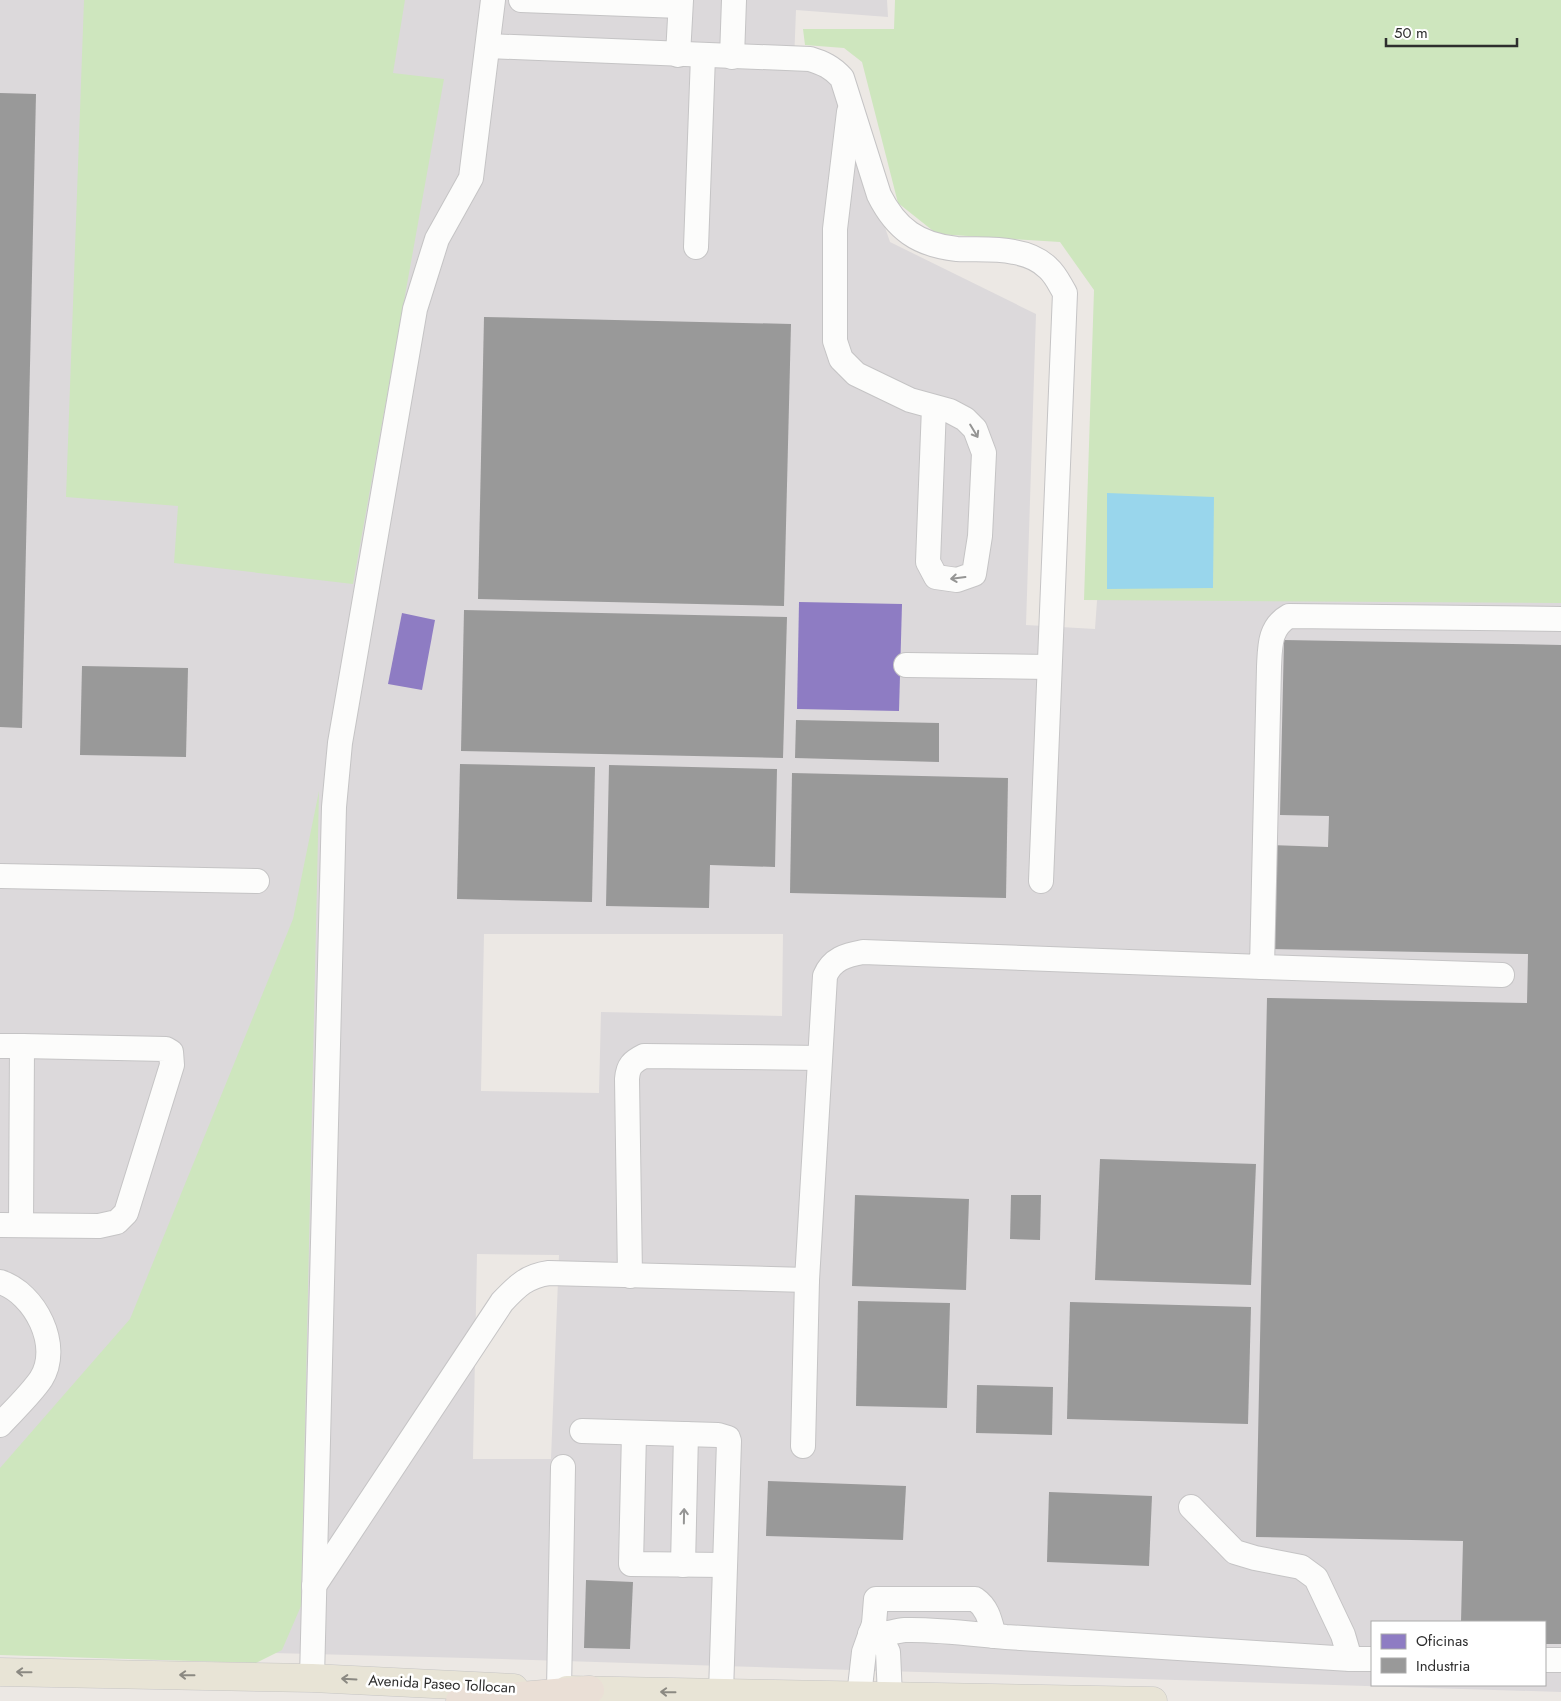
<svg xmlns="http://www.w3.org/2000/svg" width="1561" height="1701" viewBox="0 0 1561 1701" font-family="Jost,sans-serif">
	<rect width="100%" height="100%" fill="#ece8e4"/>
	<!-- industrial -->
	<path fill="#dcd9db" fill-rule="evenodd" d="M0,0H887L888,17L796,10L794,62L835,80L890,242L1036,314L1026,625L1095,629L1098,587L1561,591V1692L468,1658L0,1646ZM484,934H783L782,1016L601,1012L599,1093L481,1091ZM477,1254L559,1255L551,1459H473ZM1372,1622H1545V1685H1372Z"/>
	<!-- green -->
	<g fill="#cee6be">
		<polygon points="84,0 405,0 393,73 444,79 353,584 174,563 178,506 66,497"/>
		<polygon points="895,0 1561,0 1561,603 1084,600 1094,290 1060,242 937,234 898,203 862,62 844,48 805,45 803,29 894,29"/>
		<polygon points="319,791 301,1606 282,1650 256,1663 0,1655 0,1468 130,1319 293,919"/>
	</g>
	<!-- water -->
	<polygon fill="#99d6ec" points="1107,493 1214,497 1213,588 1107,589"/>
	<!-- offices -->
	<g fill="#8e7cc3">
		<polygon points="799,602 902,604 899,711 797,709"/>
		<polygon points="402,613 435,620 422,690 388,684"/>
	</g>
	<!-- industry -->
	<g fill="#999">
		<polygon points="0,93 36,94 22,728 0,727"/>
		<polygon points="484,317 791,324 784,606 478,599"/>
		<polygon points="464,610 787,617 783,758 461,751"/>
		<polygon points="1284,640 1561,645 1561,1644 1545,1644 1545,1622 1461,1622 1463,1541 1256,1537 1267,998 1527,1003 1528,954 1267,949 1269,845 1328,847 1329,816 1280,815"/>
		<polygon points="82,666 188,668 186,757 80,755"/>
		<polygon points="796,720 939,723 939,762 795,758"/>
		<polygon points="460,764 595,767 592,902 457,899"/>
		<polygon points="609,765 777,769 775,867 710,865 709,908 606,906"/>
		<polygon points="792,773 1008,778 1006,898 790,893"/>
		<polygon points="1100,1159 1256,1164 1251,1285 1095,1280"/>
		<polygon points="855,1195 969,1199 966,1290 852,1286"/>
		<polygon points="1011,1195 1041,1195 1040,1240 1010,1239"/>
		<polygon points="858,1301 950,1303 947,1408 856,1406"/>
		<polygon points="1070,1302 1251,1307 1248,1424 1067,1419"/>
		<polygon points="977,1385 1053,1387 1052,1435 976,1433"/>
		<polygon points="768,1481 906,1486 903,1540 766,1536"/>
		<polygon points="1049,1492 1152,1496 1149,1566 1047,1562"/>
		<polygon points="586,1580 633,1582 630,1649 584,1648"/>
	</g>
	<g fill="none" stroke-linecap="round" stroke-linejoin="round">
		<defs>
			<g id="minor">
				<polyline points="521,0 680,6"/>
				<path d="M488,46L810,59C823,63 832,67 842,78L879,195C896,229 918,245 957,249C976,250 995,248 1014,252C1026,254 1039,259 1048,268C1056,275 1060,285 1065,293L1041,881"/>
				<polyline points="678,55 681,0"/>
				<polyline points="732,57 734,0"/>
				<polyline points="849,112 835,229 835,341 841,359 856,374 910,400 950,411 965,419 975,429 984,453 980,536 974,574 957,580 936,577 928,562 934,407"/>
				<polyline points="696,247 703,56"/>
				<polyline points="906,665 1049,667"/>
				<polyline points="0,876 257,881"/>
				<polyline points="1262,967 1502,975"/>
				<polyline points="0,1046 22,1046 21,1225"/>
				<polyline points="0,1225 99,1226 117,1222 126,1213 172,1065 171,1052 166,1049 22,1046"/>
				<path d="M630,1276L627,1079C628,1066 632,1062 644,1056L820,1058"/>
				<path d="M0,1282C35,1293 62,1346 41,1379C30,1395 13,1411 0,1425"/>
				<polyline points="582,1431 718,1435 728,1438 729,1441 721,1693"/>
				<polyline points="634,1433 631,1564 724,1565"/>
				<polyline points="803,1446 807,1280"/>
				<polyline points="1191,1507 1235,1552 1255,1558 1301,1567 1316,1578 1343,1635 1350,1659 1372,1659"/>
				<polyline points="683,1565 686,1434"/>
				<path d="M314,1586L502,1302C517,1286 527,1276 549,1273L807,1280L825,976C832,959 846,955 863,952L1262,967L1269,667C1270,647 1269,627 1289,616L1561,619"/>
				<polyline points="874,1624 888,1652 890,1696"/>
				<path d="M870,1634C883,1636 893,1631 905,1630C938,1629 972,1634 1006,1637L1350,1659"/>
				<polyline points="1545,1660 1561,1660"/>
				<polyline points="312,1678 334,807 340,743 415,309 437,239 471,178 493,0"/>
				<polyline points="559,1690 563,1467"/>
				<path d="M859,1696L864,1652L874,1624L876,1599H975C988,1608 990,1621 994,1636"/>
			</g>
			<g id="major">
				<polyline points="0,1672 312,1678 514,1688"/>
				<polyline points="567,1690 1153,1701"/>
			</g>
			<polyline id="highway" points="460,1701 590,1690"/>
		</defs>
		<!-- minor casing -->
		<use href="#minor" stroke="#c5c4c5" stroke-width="26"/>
		<!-- major casing -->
		<use href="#major" stroke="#c6c5c4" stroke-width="29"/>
		<!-- highway casing -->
		<use href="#highway" stroke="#c6c5c4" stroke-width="29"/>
		<!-- minor -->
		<use href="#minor" stroke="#fcfcfb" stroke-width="24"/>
		<!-- major -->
		<use href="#major" stroke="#e8e4d6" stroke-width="28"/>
		<!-- highway -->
		<use href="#highway" stroke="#eadfd6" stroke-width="28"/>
	</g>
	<!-- one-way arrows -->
	<defs><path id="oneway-shaft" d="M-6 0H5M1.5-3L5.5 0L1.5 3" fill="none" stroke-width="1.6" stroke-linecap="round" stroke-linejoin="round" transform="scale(1.25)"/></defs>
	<g stroke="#959594">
		<use href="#oneway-shaft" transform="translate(974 431) rotate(59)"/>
		<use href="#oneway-shaft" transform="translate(958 578) rotate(173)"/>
		<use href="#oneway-shaft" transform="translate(684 1516) rotate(-89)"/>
	</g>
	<g stroke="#8b8982">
		<use href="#oneway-shaft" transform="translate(24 1672) rotate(-179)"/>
		<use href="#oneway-shaft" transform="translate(187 1675) rotate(-179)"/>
		<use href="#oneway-shaft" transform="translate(349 1679) rotate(-177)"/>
		<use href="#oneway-shaft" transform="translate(668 1692) rotate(-179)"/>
	</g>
	<g text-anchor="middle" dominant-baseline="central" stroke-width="5" stroke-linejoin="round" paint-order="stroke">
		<!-- street labels -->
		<g font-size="15" fill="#2e2e2e" stroke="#fff">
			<text transform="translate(442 1684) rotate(3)">Avenida Paseo Tollocan</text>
		</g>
	</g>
	<!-- legend -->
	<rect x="1371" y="1621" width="175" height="65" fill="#ffffff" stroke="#ababab"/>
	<rect x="1381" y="1634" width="25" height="15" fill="#8e7cc3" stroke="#ababab"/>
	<text x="1416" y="1646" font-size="15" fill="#2e2e2e">Oficinas</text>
	<rect x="1381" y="1658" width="25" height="15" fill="#999999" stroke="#ababab"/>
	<text x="1416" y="1671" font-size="15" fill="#2e2e2e">Industria</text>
	<!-- scale -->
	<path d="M1386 38v8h131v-8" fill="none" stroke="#2e2e2e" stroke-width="2.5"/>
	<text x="1394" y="38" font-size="15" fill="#2e2e2e" stroke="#ffffff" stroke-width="4" paint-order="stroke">50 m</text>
</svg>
